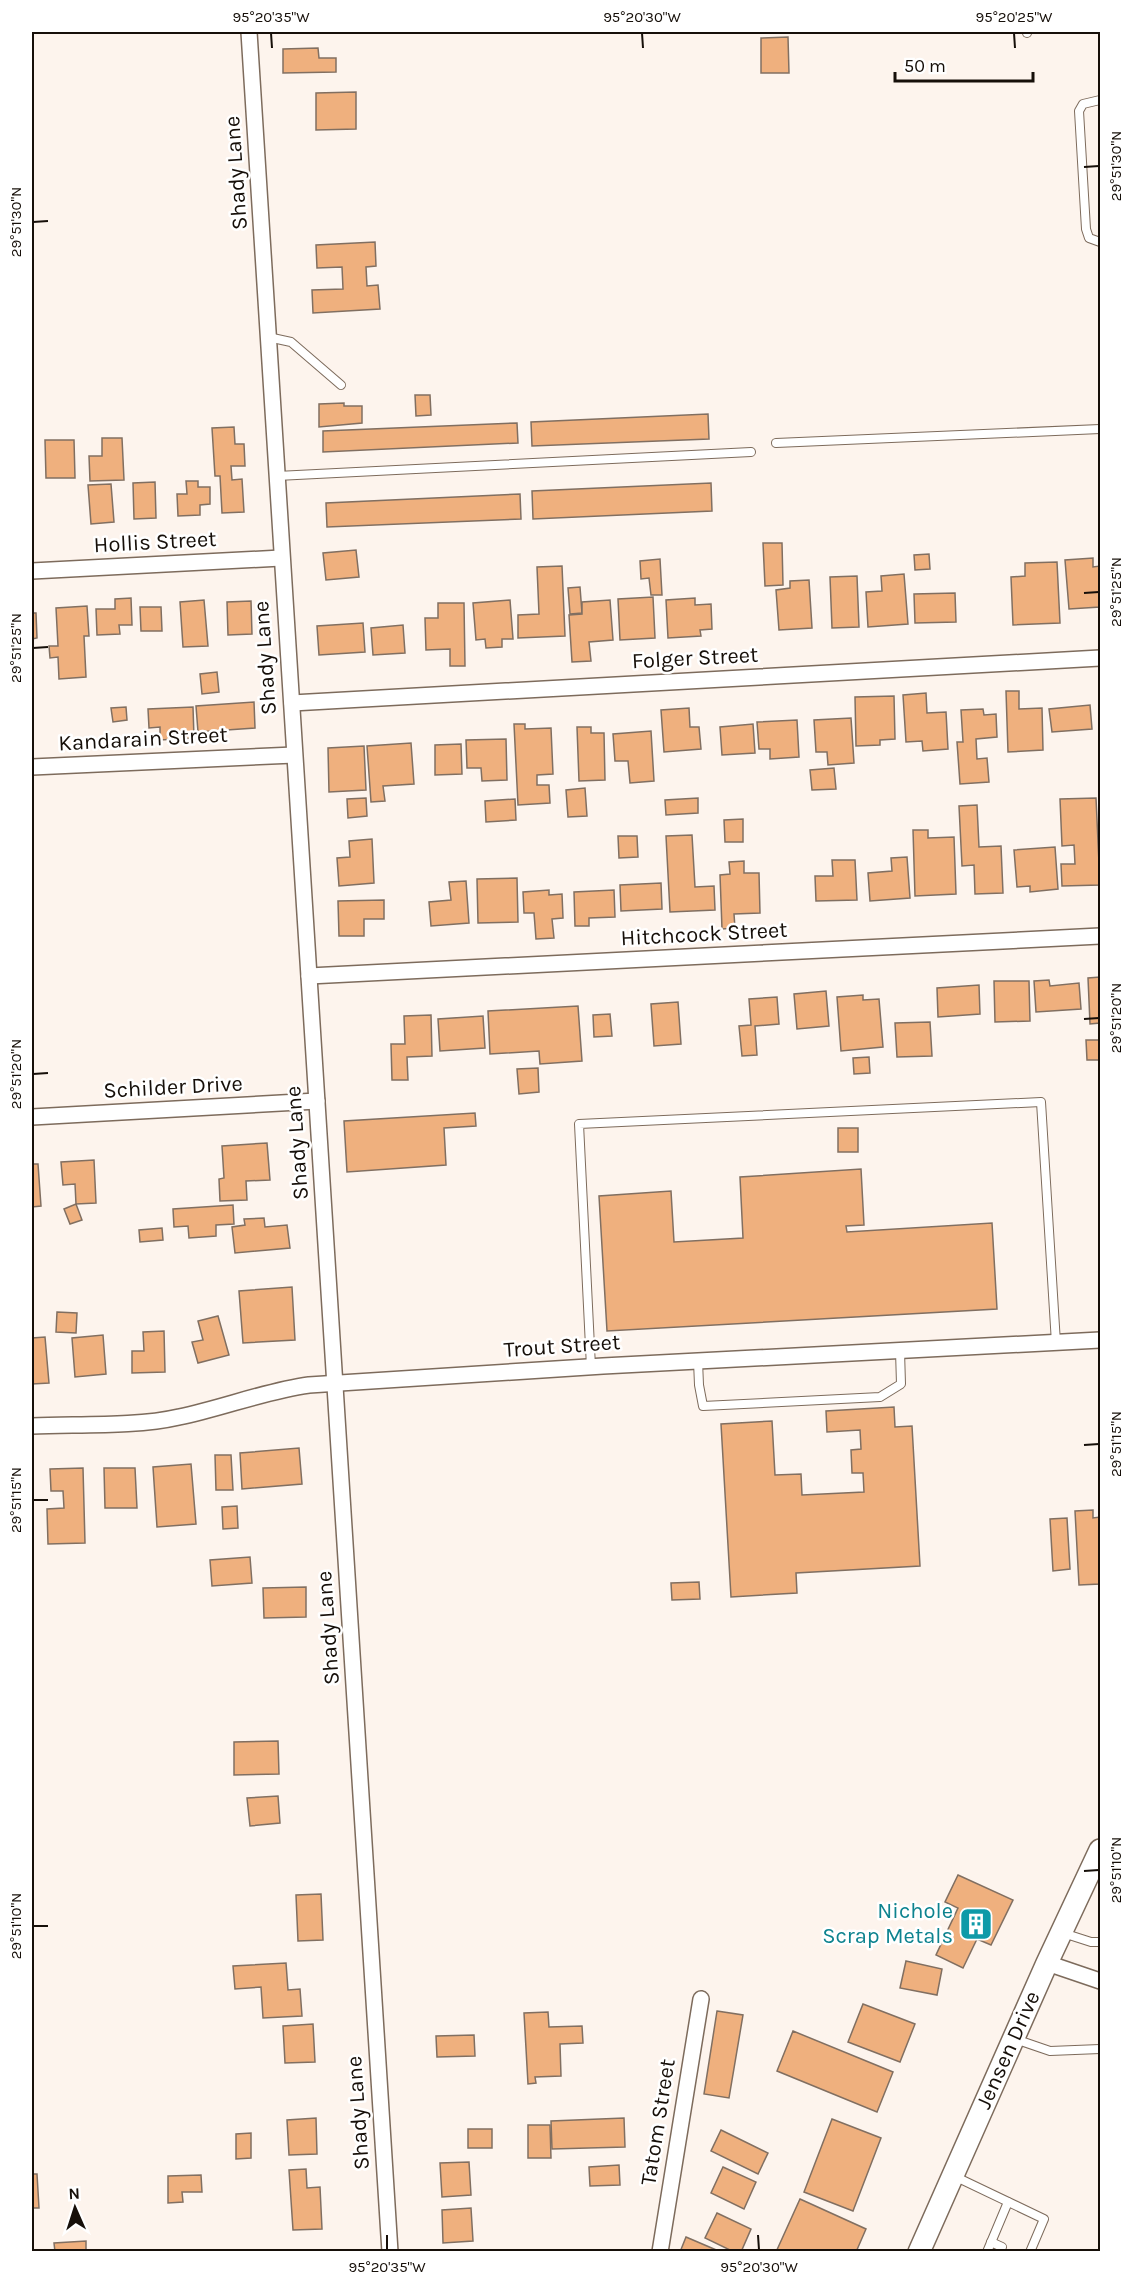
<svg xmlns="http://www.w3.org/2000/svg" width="1132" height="2283" viewBox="0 0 1132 2283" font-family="Karla,sans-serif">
	<rect width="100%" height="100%" fill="#fdf4ed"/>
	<!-- building -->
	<g fill="#efb07e" stroke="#816f61" stroke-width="1.5">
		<polygon points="788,37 789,73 761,73 761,38"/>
		<polygon points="318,48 319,58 336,58 336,72 283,73 283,49"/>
		<polygon points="356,92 356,129 316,130 316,93"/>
		<polygon points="375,242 376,266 366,267 367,286 378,285 380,309 313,313 312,290 343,289 342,267 317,268 316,245"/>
		<polygon points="415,395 430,395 431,415 416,416"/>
		<polygon points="344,403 344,406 362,406 362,423 319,427 319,404"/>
		<polygon points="708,414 709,439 532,446 531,422"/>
		<polygon points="517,423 518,443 323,452 323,431"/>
		<polygon points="234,427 235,444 244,444 245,466 231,466 232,480 242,479 244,512 222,513 220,476 215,476 212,428"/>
		<polygon points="102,438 122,438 124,480 90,481 89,456 102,456"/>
		<polygon points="45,440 74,440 75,478 46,478"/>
		<polygon points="186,481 198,481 198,487 210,487 210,504 200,505 200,515 178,516 177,494 187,494"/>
		<polygon points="155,482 156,518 134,519 133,483"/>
		<polygon points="711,483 712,511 533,519 532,491"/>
		<polygon points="111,484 114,522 91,524 88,485"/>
		<polygon points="520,494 521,519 327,527 326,503"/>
		<polygon points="763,543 782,543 783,585 765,586"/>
		<polygon points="356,550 359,577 326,580 323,553"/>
		<polygon points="929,554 930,569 915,570 914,555"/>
		<polygon points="1093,558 1093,567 1100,566 1100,607 1069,609 1065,560"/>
		<polygon points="660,559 662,595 651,595 649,578 641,579 640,561"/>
		<polygon points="1057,562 1060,623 1013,625 1011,577 1025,576 1025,563"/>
		<polygon points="562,566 565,636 518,638 518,615 539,614 537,567"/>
		<polygon points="904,574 908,624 868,627 866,592 882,591 881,576"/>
		<polygon points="857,576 859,627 832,628 830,577"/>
		<polygon points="809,580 812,628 779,630 776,590 790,588 790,581"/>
		<polygon points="580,587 582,613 570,614 568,588"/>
		<polygon points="955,593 956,622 915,623 914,594"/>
		<polygon points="653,597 655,638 620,640 618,599"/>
		<polygon points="131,598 132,625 119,625 120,634 97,635 96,609 115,609 115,599"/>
		<polygon points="695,598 695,605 711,604 712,629 700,630 701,636 668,638 666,600"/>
		<polygon points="204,600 208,646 183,647 180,602"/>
		<polygon points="510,600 513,639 502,639 502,647 486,648 485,639 476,640 473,603"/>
		<polygon points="610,600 613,640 589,642 591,661 572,662 569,615 582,614 582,602"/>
		<polygon points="251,601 252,634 228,635 227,602"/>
		<polygon points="438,603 464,603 465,666 450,666 450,649 426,650 425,618 438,618"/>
		<polygon points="87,606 89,636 84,636 86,677 59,679 58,657 50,658 49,646 58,646 56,608"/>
		<polygon points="140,607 161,607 162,631 141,631"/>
		<polygon points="32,613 36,613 37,638 32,639"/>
		<polygon points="363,623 365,652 319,655 317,626"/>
		<polygon points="403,625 405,653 373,655 371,628"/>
		<polygon points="217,672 219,692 202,694 200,674"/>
		<polygon points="1006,691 1019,691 1019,709 1042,708 1043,750 1008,752"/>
		<polygon points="926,693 927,713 946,712 948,749 923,751 922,741 906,742 903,695"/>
		<polygon points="894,696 895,739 880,740 880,745 856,746 855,697"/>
		<polygon points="254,702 255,728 198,732 196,706"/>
		<polygon points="1090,705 1092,729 1052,732 1049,709"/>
		<polygon points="126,707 127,720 113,722 111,708"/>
		<polygon points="193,707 194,738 160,740 160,727 149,728 148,709"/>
		<polygon points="689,708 690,727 699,727 701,749 664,752 661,710"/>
		<polygon points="983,709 984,715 996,714 997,737 976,739 977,759 987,758 989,782 960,784 957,742 963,742 961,710"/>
		<polygon points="851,718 854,763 828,765 827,752 816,752 814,720"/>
		<polygon points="797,720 799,757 770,759 770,749 759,749 757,722"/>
		<polygon points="514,724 525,724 525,729 551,728 553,774 537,775 537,785 549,785 550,803 518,805"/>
		<polygon points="753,724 755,753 722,755 720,727"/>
		<polygon points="577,727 591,727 591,733 604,733 605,780 579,781"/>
		<polygon points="651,731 654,781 630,783 628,761 615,761 613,734"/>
		<polygon points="506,739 507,780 482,781 481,768 467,768 466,740"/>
		<polygon points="411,743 414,784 383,786 385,801 371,802 367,746"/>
		<polygon points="461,744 462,774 435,775 435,745"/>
		<polygon points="364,746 366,790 329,792 328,748"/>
		<polygon points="834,768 836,789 812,790 810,770"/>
		<polygon points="585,788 587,816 568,817 566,790"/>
		<polygon points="366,798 367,816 348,818 347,799"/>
		<polygon points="698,798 698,813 666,815 665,800"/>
		<polygon points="1096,798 1100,885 1062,886 1061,864 1075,864 1074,845 1062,846 1060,799"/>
		<polygon points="515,799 516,820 486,822 485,801"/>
		<polygon points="977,805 979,847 1001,846 1003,893 975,894 974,865 962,866 959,806"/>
		<polygon points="743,819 743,842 725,842 724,820"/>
		<polygon points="913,830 928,830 928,838 954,837 956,894 915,896"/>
		<polygon points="692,835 695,887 714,886 715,910 670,912 666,836"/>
		<polygon points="618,836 637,836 638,857 619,858"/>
		<polygon points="372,839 374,883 339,886 337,858 350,857 349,841"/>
		<polygon points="1055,847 1058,889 1030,892 1030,886 1017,887 1014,850"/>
		<polygon points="907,857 910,898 870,901 868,873 892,871 891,858"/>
		<polygon points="832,860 855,860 857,900 816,901 815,876 833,876"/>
		<polygon points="744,861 744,873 759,873 760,913 734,914 735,928 722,929 720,875 730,874 729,862"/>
		<polygon points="517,878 518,922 478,923 477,879"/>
		<polygon points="466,881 469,923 431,926 429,902 451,900 449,882"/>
		<polygon points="661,883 662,909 621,911 620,885"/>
		<polygon points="549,890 549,895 562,894 563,918 552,919 554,938 536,939 534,913 524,913 523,892"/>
		<polygon points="614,890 615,917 589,918 589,926 575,926 574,892"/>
		<polygon points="384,900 384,919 364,919 364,936 339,936 338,901"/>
		<polygon points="1100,977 1100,1023 1090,1024 1088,978"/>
		<polygon points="1049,980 1050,986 1079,983 1081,1009 1036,1012 1034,981"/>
		<polygon points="994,981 1029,981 1030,1021 995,1022"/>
		<polygon points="979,985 980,1014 938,1017 937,988"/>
		<polygon points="826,991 829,1026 797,1029 794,994"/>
		<polygon points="863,995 863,1000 879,999 883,1047 841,1051 837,997"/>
		<polygon points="777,997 779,1024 755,1026 757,1055 742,1056 739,1026 751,1025 749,999"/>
		<polygon points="678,1002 681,1044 654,1046 651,1004"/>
		<polygon points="578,1006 582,1061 540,1064 539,1051 490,1054 488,1011"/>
		<polygon points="610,1014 612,1036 594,1037 593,1015"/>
		<polygon points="431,1015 432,1056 407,1057 408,1080 392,1080 391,1044 405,1044 404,1016"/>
		<polygon points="483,1016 485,1048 440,1051 438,1019"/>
		<polygon points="930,1022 932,1056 897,1057 895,1023"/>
		<polygon points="1086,1040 1100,1040 1100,1060 1087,1060"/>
		<polygon points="869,1057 870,1073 854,1074 853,1058"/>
		<polygon points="538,1068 539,1092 519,1094 517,1069"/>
		<polygon points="475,1113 476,1126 444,1128 446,1165 347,1172 344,1121"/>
		<rect x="838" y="1128" width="20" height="24"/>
		<polygon points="267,1143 270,1180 246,1181 247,1200 220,1201 219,1179 224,1178 222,1146"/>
		<polygon points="94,1160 96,1203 76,1204 75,1184 63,1185 61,1162"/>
		<polygon points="32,1164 38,1164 41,1206 32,1207"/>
		<polygon points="861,1169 864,1225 846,1226 847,1232 992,1223 997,1309 607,1331 599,1196 671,1191 674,1242 743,1238 740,1177"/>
		<polygon points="76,1204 82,1220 70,1224 64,1209"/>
		<polygon points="233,1205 234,1224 216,1225 216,1236 189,1238 188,1226 174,1227 173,1209"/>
		<polygon points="264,1218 265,1227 287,1225 290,1248 235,1253 232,1227 245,1225 244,1219"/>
		<polygon points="162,1228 163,1240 140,1242 139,1230"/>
		<polygon points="292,1287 295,1340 243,1343 239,1291"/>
		<polygon points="57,1312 77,1313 76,1333 56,1332"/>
		<polygon points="218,1316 229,1355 198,1363 192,1342 203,1340 198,1321"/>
		<polygon points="164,1331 165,1372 132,1373 132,1351 144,1351 143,1332"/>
		<polygon points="103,1335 106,1374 75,1377 72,1338"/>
		<polygon points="45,1337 49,1383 32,1384 32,1338"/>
		<polygon points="894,1407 895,1427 912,1426 920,1566 796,1573 797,1593 731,1597 721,1424 772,1421 775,1475 801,1474 802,1495 864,1492 863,1473 852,1473 851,1450 861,1449 860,1430 827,1432 826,1411"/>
		<polygon points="299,1448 302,1484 242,1489 240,1453"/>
		<polygon points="215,1455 231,1455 233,1490 216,1490"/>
		<polygon points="191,1464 196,1524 157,1527 153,1467"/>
		<polygon points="83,1468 85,1543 48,1544 47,1509 64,1508 63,1491 51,1491 50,1469"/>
		<polygon points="104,1468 135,1468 137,1508 105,1508"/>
		<polygon points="237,1506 238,1528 223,1529 222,1507"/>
		<polygon points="1093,1510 1093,1518 1100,1517 1100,1584 1079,1585 1075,1511"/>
		<polygon points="1067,1518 1070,1569 1053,1571 1050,1519"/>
		<polygon points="250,1557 252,1583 212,1586 210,1560"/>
		<polygon points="699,1582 700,1599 672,1600 671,1583"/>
		<polygon points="306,1587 306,1617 264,1618 263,1588"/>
		<polygon points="278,1741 279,1774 234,1775 234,1742"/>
		<polygon points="278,1796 280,1823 250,1826 247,1798"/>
		<polygon points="958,1875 1013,1900 991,1945 977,1939 963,1968 936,1955 958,1908 945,1902"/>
		<polygon points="321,1894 323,1940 298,1941 296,1895"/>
		<polygon points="906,1961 942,1969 937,1995 900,1988"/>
		<polygon points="286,1963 288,1990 300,1989 302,2016 263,2018 261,1987 235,1989 233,1966"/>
		<polygon points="863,2004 915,2024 900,2062 848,2042"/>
		<polygon points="717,2011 743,2015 729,2098 704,2094"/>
		<polygon points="548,2012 549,2027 582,2026 583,2043 560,2044 561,2076 535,2077 536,2083 528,2084 524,2013"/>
		<polygon points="313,2024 315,2062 285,2063 283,2026"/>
		<polygon points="793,2031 893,2072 877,2112 777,2071"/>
		<polygon points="474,2035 475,2056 437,2057 436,2036"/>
		<polygon points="316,2118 317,2154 289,2155 287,2120"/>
		<polygon points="624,2118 625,2147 552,2149 551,2121"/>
		<polygon points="832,2119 881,2138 853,2211 804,2192"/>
		<polygon points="528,2125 550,2125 551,2158 528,2158"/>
		<rect x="468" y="2129" width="24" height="19"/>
		<polygon points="721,2130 768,2153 758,2174 711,2151"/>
		<polygon points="251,2133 251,2158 236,2159 236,2134"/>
		<polygon points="469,2162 471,2195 442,2197 440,2163"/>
		<polygon points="619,2165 620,2185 590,2186 589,2167"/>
		<polygon points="723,2167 756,2182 744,2209 711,2193"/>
		<polygon points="306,2169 307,2188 320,2187 322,2229 293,2230 289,2170"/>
		<polygon points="32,2174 37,2174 39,2208 32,2208"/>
		<polygon points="201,2175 202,2192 182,2192 183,2202 168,2203 168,2176"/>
		<polygon points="800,2199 866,2229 856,2252 776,2252"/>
		<polygon points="471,2208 473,2241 443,2243 442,2210"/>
		<polygon points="717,2213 751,2229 741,2252 734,2252 705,2238"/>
		<polygon points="686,2237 721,2252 680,2252"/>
		<polygon points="86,2241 86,2252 55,2252 54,2243"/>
	</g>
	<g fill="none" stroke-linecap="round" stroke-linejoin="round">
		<defs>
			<g id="service">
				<polyline points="1027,32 1027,33"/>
				<polyline points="1100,100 1083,104 1079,111 1086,229 1089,238 1100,242"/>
				<polyline points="268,337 291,342 341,385"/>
				<polyline points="776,443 1100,429"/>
				<polyline points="277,476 751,452"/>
				<polyline points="698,1361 699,1385 703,1406 880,1397 901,1384 900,1351"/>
				<polyline points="591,1367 579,1124 1041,1102 1056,1343"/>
				<polyline points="1063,1933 1091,1942 1100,1942"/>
				<polyline points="1015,2039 1050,2051 1100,2049"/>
				<polyline points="954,2176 1044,2219 1030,2252"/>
				<polyline points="991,2242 1002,2247"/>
				<polyline points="987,2252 1008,2202"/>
			</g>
			<g id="minor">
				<polyline points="249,32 390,2252"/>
				<polyline points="32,571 281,558"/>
				<polyline points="292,703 1100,658"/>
				<polyline points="32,767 294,755"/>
				<polyline points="309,976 1100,936"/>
				<polyline points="32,1117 317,1101"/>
				<path d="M32,1426C77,1424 136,1427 179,1417C223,1408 265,1391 309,1385L603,1366L1100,1340"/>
				<polyline points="1047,1963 1100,1981"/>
				<polyline points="660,2252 701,1999"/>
			</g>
			<polyline id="secondary" points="919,2252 1047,1963 1100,1850"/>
		</defs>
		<!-- service casing -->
		<use href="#service" stroke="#7d6b5c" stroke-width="10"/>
		<!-- minor casing -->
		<use href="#minor" stroke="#7d6b5c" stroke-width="18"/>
		<!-- secondary casing -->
		<use href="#secondary" stroke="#7d6b5c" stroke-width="24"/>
		<!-- service -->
		<use href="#service" stroke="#fff" stroke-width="8"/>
		<!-- minor -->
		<use href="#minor" stroke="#fff" stroke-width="15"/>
		<!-- secondary -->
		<use href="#secondary" stroke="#fff" stroke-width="21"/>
	</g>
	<!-- ticks -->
	<path fill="none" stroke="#160f09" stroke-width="2" d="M271,33L272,48M642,33L643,48M1014,33L1015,48M1084,167L1099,166M33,222L48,221M1084,593L1099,592M33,648L48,647M1084,1019L1099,1018M33,1074L48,1073M1084,1445L1099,1444M33,1500H48M1084,1871L1099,1870M33,1926H48M387,2235V2250M758,2235L759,2250"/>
	<!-- icons -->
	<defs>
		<symbol id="building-square" viewBox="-11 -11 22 22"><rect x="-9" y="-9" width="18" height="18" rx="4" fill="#0f9aa8" stroke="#fff"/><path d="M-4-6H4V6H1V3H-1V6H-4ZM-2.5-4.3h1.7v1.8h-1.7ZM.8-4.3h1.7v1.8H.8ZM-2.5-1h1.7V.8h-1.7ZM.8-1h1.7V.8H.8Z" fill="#fff"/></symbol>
	</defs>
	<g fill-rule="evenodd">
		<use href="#building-square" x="957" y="1905" width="38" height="38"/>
	</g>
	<g text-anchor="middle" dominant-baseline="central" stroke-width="5" stroke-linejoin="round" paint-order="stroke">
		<!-- street labels -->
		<g font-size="22" fill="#160f09" stroke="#fff">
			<text transform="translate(236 173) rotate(-94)">Shady Lane</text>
			<text transform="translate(155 542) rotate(-3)">Hollis Street</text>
			<text transform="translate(265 658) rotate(-94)">Shady Lane</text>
			<text transform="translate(695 658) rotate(-3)">Folger Street</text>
			<text transform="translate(143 739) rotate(-3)">Kandarain Street</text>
			<text transform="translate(704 934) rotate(-3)">Hitchcock Street</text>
			<text transform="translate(173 1087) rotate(-3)">Schilder Drive</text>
			<text transform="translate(297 1143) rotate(-94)">Shady Lane</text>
			<text transform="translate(562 1346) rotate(-4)">Trout Street</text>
			<text transform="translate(328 1628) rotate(-94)">Shady Lane</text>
			<text transform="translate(1008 2050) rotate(-66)">Jensen Drive</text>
			<text transform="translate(358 2113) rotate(-94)">Shady Lane</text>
			<text transform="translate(658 2122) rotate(-81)">Tatom Street</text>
		</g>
		<!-- culture labels -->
		<g font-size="22" fill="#0d838f" stroke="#fff" text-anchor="end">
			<text x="953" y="1911">Nichole<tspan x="953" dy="25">Scrap Metals</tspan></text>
		</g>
	</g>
	<!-- border -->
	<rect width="1132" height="2283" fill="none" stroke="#ffffff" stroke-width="66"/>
	<!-- north arrow -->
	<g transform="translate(75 2208) rotate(357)" stroke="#ffffff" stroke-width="4.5" paint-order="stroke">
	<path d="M0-4.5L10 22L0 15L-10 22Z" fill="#160f09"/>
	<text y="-9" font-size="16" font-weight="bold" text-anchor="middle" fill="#160f09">N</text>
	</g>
	<!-- scale -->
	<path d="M895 72v9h138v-9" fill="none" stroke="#160f09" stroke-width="3"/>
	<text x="904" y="72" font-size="18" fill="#160f09" stroke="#ffffff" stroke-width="4.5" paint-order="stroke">50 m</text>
	<rect x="33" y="33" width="1066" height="2217" fill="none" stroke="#160f09" stroke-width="2"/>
	<g font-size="15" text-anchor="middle" fill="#160f09">
		<text x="271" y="22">95°20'35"W</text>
		<text x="642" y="22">95°20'30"W</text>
		<text x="1014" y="22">95°20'25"W</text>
		<text transform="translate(1116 166) rotate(-90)" y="5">29°51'30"N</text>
		<text transform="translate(16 222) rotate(-90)" y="5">29°51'30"N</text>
		<text transform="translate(1116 592) rotate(-90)" y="5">29°51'25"N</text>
		<text transform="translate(16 648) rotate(-90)" y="5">29°51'25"N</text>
		<text transform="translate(1116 1018) rotate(-90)" y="5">29°51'20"N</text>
		<text transform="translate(16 1074) rotate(-90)" y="5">29°51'20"N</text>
		<text transform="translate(1116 1444) rotate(-90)" y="5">29°51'15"N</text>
		<text transform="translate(16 1500) rotate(-90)" y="5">29°51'15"N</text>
		<text transform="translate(1116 1870) rotate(-90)" y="5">29°51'10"N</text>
		<text transform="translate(16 1926) rotate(-90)" y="5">29°51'10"N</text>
		<text x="387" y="2272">95°20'35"W</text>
		<text x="759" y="2272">95°20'30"W</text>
	</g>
</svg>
